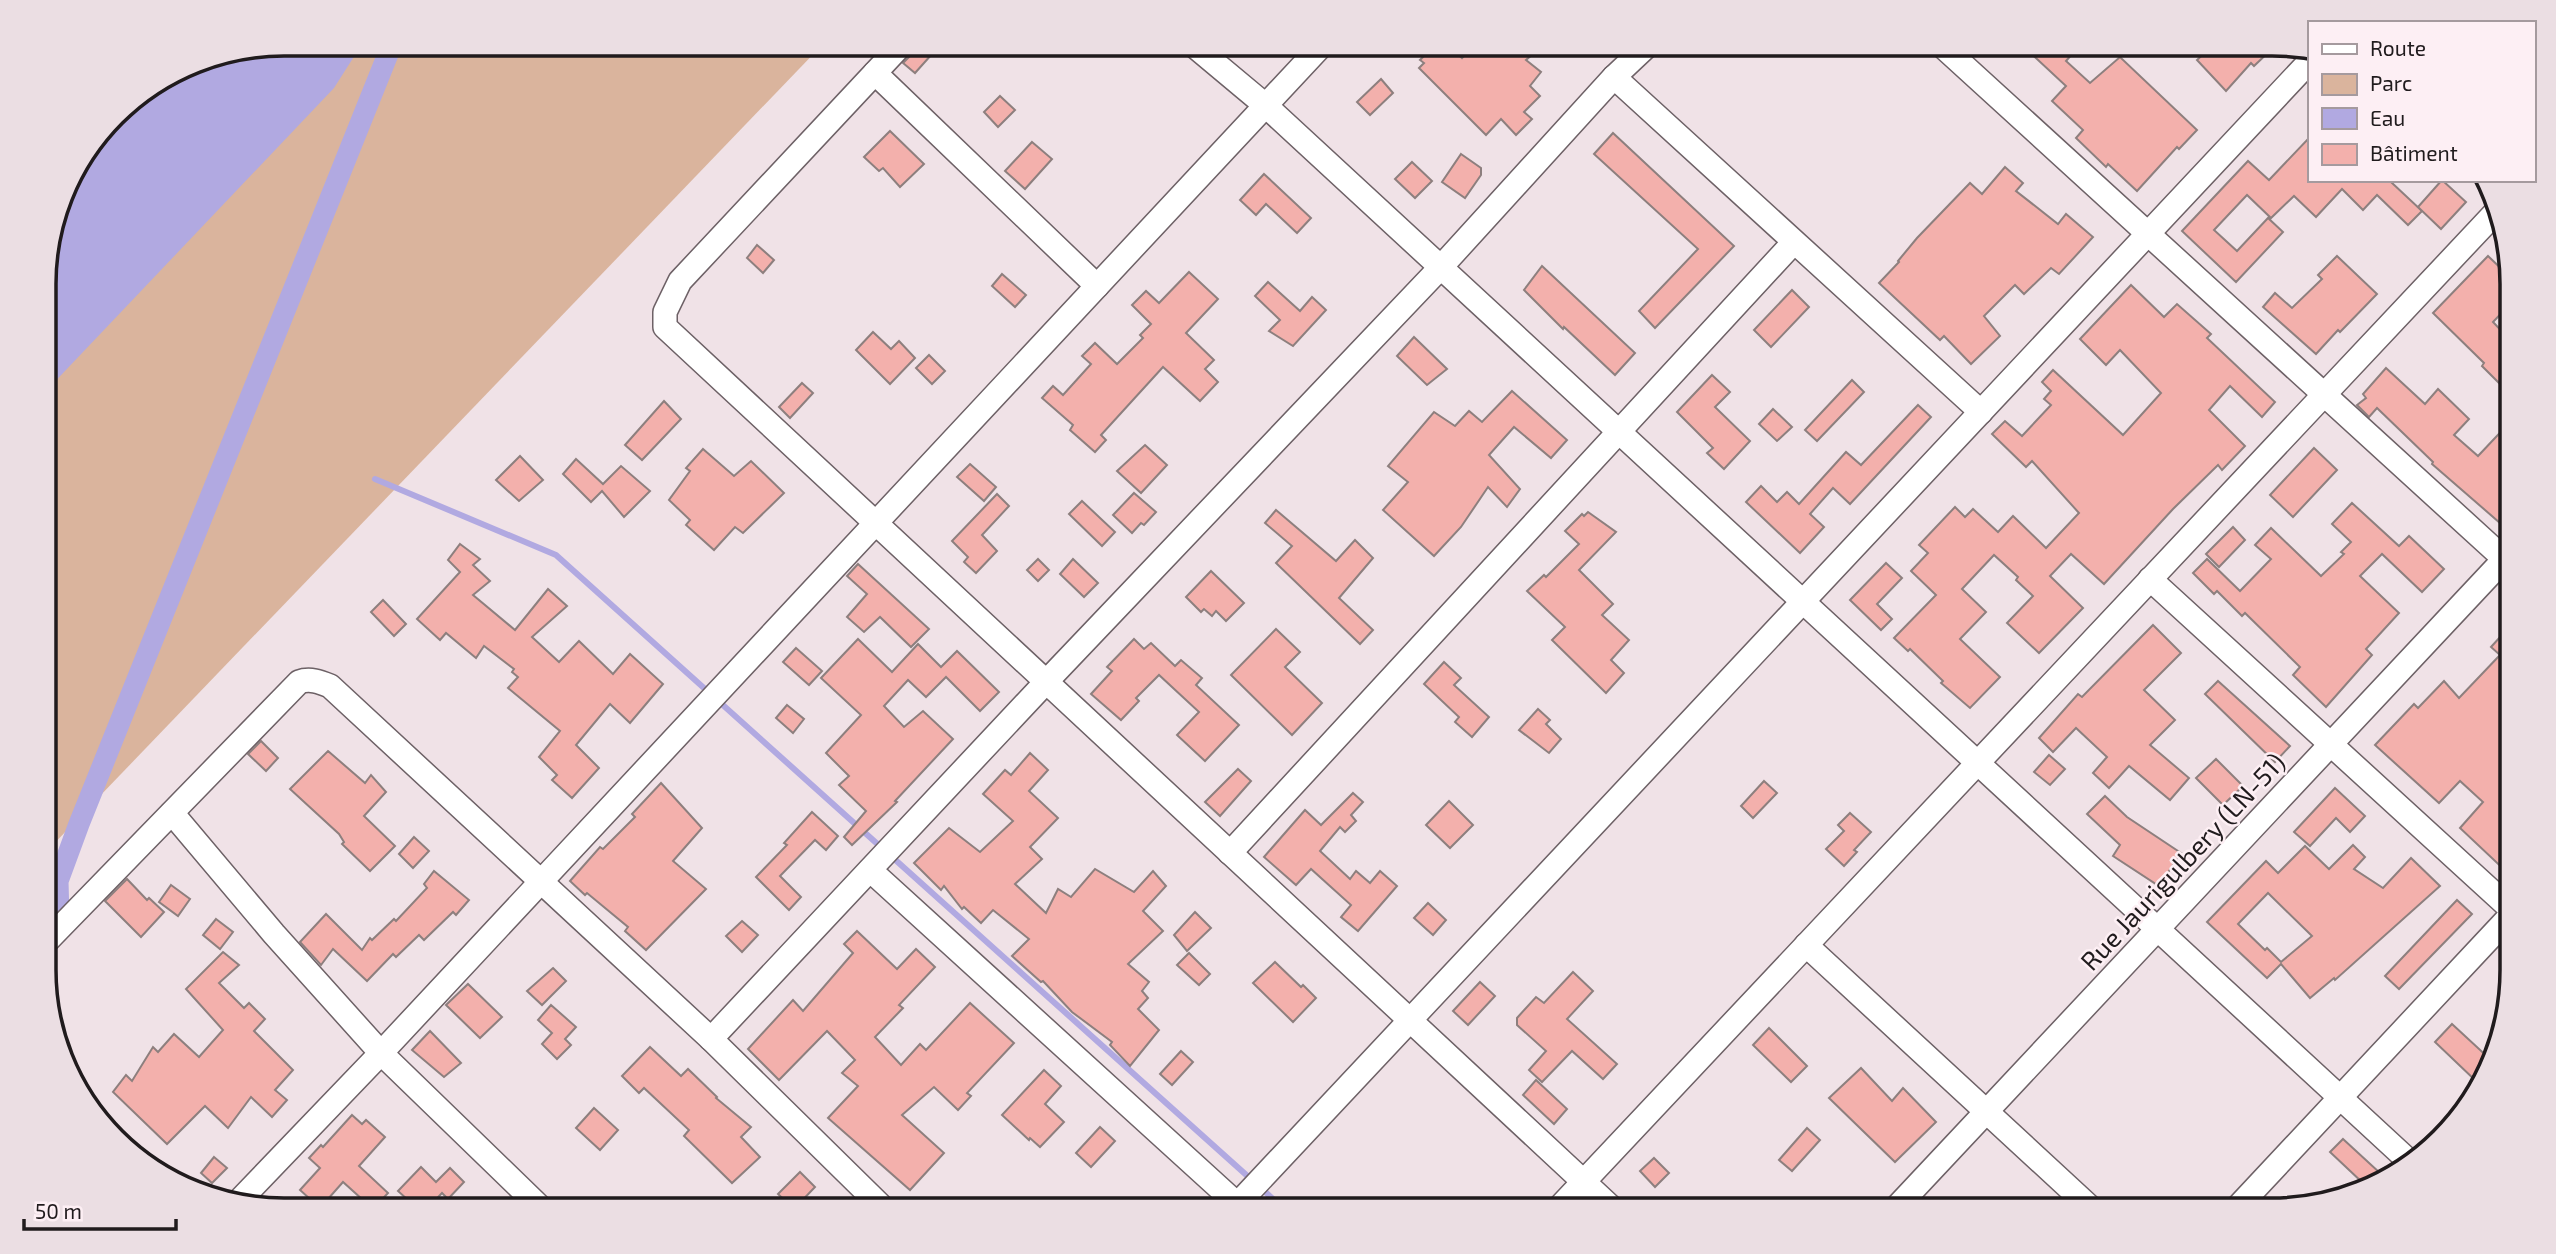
<svg xmlns="http://www.w3.org/2000/svg" width="2556" height="1254" viewBox="0 0 2556 1254" font-family="'Exo 2',sans-serif">
	<rect width="100%" height="100%" fill="#f0e2e7"/>
	<!-- green -->
	<polygon fill="#dab49d" points="284,44 823,44 46,852 44,268 68,178 125,104 193,62"/>
	<!-- water -->
	<polygon fill="#b1a9e1" points="284,44 362,44 334,88 45,392 44,268 68,178 125,104 193,62"/>
	<g fill="none" stroke-linecap="round" stroke-linejoin="round">
		<!-- stream -->
		<g stroke="#b1a9e1" stroke-width="6">
			<polyline points="375,479 556,555 883,849"/>
			<polyline points="891,856 1253,1181"/>
			<polyline points="1261,1188 1285,1210"/>
		</g>
		<!-- canal -->
		<polyline stroke="#b1a9e1" stroke-width="21" points="46,932 59,917 58,881 79,824 392,44"/>
	</g>
	<!-- building -->
	<g fill="#f3b0ac" stroke="#8d7f7e" stroke-width="2" fill-rule="evenodd">
		<polygon points="916,44 941,44 915,73 903,63 913,53"/>
		<polygon points="1436,44 1447,44 1462,58 1476,44 1545,44 1526,60 1541,72 1530,86 1540,96 1524,112 1532,119 1516,135 1501,119 1486,135 1419,68 1424,63 1420,60"/>
		<polygon points="2021,44 2081,44 2066,61 2090,83 2120,57 2197,130 2179,149 2177,147 2137,191 2108,164 2106,167 2076,138 2083,130 2052,101 2066,86"/>
		<polygon points="2214,44 2272,44 2276,45 2254,66 2251,63 2226,91 2197,60"/>
		<polygon points="1381,79 1393,93 1370,115 1357,102"/>
		<polygon points="1000,96 1015,110 998,127 984,112"/>
		<polygon points="890,131 924,164 900,187 883,168 879,171 864,157"/>
		<polygon points="1613,133 1734,246 1655,328 1639,311 1698,249 1594,154"/>
		<polygon points="2309,138 2309,180 2392,180 2391,182 2422,211 2408,225 2377,195 2363,210 2342,189 2316,217 2294,196 2271,218 2247,195 2214,230 2237,251 2268,218 2283,232 2236,282 2182,231 2248,161 2269,180"/>
		<polygon points="1032,142 1052,159 1025,189 1005,171"/>
		<polygon points="1461,154 1481,168 1481,175 1465,198 1442,182"/>
		<polygon points="1412,162 1432,181 1415,198 1395,179"/>
		<polygon points="2005,167 2023,183 2016,191 2058,224 2066,214 2093,237 2059,274 2051,268 2024,294 2015,285 1984,316 2000,336 1971,364 1944,336 1940,340 1879,283 1899,262 1898,261 1917,238 1970,183 1982,194"/>
		<polygon points="1264,174 1311,218 1297,233 1266,204 1256,215 1240,200"/>
		<polygon points="2442,180 2466,202 2441,229 2418,207"/>
		<polygon points="757,245 774,260 763,273 747,258"/>
		<polygon points="2337,256 2377,294 2340,332 2338,330 2316,354 2263,307 2275,293 2292,308 2322,279 2318,275"/>
		<polygon points="2488,256 2510,277 2510,304 2493,322 2510,340 2511,395 2482,366 2484,363 2433,313"/>
		<polygon points="1542,266 1635,353 1615,375 1564,327 1563,329 1524,290"/>
		<polygon points="1189,272 1218,299 1186,333 1214,360 1205,369 1218,382 1200,401 1163,367 1101,435 1106,440 1095,452 1070,430 1073,425 1042,398 1053,386 1063,395 1091,364 1082,356 1095,343 1117,364 1143,338 1140,335 1151,324 1132,305 1146,291 1159,303"/>
		<polygon points="1002,274 1026,295 1015,307 992,286"/>
		<polygon points="1268,282 1300,311 1312,297 1326,310 1293,346 1269,331 1280,320 1255,296"/>
		<polygon points="2131,285 2164,317 2177,304 2211,334 2207,338 2275,402 2262,417 2230,386 2209,410 2245,446 2222,470 2218,465 2173,509 2104,584 2071,554 2050,576 2083,608 2039,653 2007,623 2033,596 2016,580 2018,577 1994,555 1962,589 1986,612 1960,639 2000,677 1970,708 1941,683 1943,681 1910,649 1908,651 1894,638 1936,595 1911,571 1928,553 1919,545 1955,507 1965,517 1973,509 1998,532 2013,516 2046,548 2079,513 2032,461 2026,467 1992,434 2005,421 2022,436 2051,405 2044,399 2051,391 2042,382 2053,370 2123,435 2161,393 2120,350 2106,365 2080,339"/>
		<polygon points="1792,290 1809,307 1771,347 1754,330"/>
		<polygon points="873,332 891,349 899,341 915,358 890,384 856,350"/>
		<polygon points="1414,337 1447,369 1427,385 1397,356"/>
		<polygon points="929,355 945,371 932,384 916,368"/>
		<polygon points="2386,368 2425,404 2438,389 2469,419 2454,435 2478,456 2511,421 2511,510 2500,523 2432,464 2433,462 2377,408 2369,417 2357,405 2366,398 2363,394"/>
		<polygon points="1712,375 1730,392 1715,407 1750,441 1724,469 1707,453 1713,448 1677,412"/>
		<polygon points="1852,380 1864,392 1817,441 1805,430"/>
		<polygon points="802,383 813,393 790,418 779,407"/>
		<polygon points="1512,391 1567,440 1551,458 1514,427 1489,455 1520,489 1507,507 1488,487 1461,527 1434,556 1383,510 1408,482 1388,466 1434,412 1455,426 1469,411 1482,422"/>
		<polygon points="664,401 681,419 642,460 625,445"/>
		<polygon points="1918,405 1931,417 1850,504 1833,488 1810,514 1824,527 1800,553 1746,502 1761,486 1777,502 1787,492 1799,504 1846,452 1861,465"/>
		<polygon points="1773,409 1792,427 1777,441 1759,424"/>
		<polygon points="1145,445 1167,465 1141,493 1117,471"/>
		<polygon points="2314,448 2337,470 2293,517 2270,495"/>
		<polygon points="703,449 734,476 751,461 784,493 743,533 735,527 714,550 686,525 690,520 669,500 690,471 686,468"/>
		<polygon points="520,456 543,480 519,501 496,480"/>
		<polygon points="576,459 603,484 621,466 650,491 624,517 602,491 591,502 563,474"/>
		<polygon points="970,464 996,487 984,501 957,477"/>
		<polygon points="1134,493 1156,512 1144,525 1141,523 1132,533 1113,515"/>
		<polygon points="997,494 1009,506 982,535 997,551 976,573 964,562 968,557 952,541"/>
		<polygon points="1082,501 1115,532 1102,546 1069,514"/>
		<polygon points="2352,503 2399,546 2409,536 2444,569 2422,592 2382,554 2360,576 2399,613 2366,649 2372,655 2326,707 2293,675 2300,667 2245,613 2242,616 2217,591 2214,594 2193,573 2207,559 2240,591 2271,559 2255,545 2271,528 2321,576 2344,554 2341,552 2351,542 2332,524"/>
		<polygon points="1276,510 1336,561 1355,540 1373,558 1339,598 1373,630 1360,644 1276,563 1292,546 1265,523"/>
		<polygon points="1588,512 1616,532 1579,570 1613,604 1602,615 1629,640 1611,660 1624,673 1606,693 1552,640 1565,627 1527,591 1544,575 1546,577 1579,544 1565,531 1582,514 1584,516"/>
		<polygon points="2233,527 2245,540 2219,567 2206,554"/>
		<polygon points="460,544 480,559 473,565 490,581 473,595 515,630 548,589 567,606 532,637 559,662 579,641 613,674 630,654 663,684 630,723 610,704 576,745 599,768 572,798 552,780 557,775 539,757 560,731 508,688 518,677 512,672 514,669 484,646 476,658 446,633 440,640 417,619 460,572 448,560"/>
		<polygon points="1038,559 1049,570 1038,581 1027,570"/>
		<polygon points="1073,559 1098,583 1084,597 1060,574"/>
		<polygon points="1886,563 1902,578 1877,604 1892,619 1881,630 1850,600"/>
		<polygon points="858,564 929,629 911,647 880,617 864,632 847,617 867,594 847,576"/>
		<polygon points="1211,571 1244,603 1226,621 1216,611 1212,616 1204,609 1201,612 1186,597"/>
		<polygon points="383,600 406,624 394,636 371,612"/>
		<polygon points="2153,625 2181,653 2144,690 2175,720 2150,745 2189,778 2170,800 2129,766 2109,788 2093,773 2107,757 2076,728 2053,752 2039,738 2078,694 2082,697"/>
		<polygon points="2511,625 2512,730 2501,741 2512,752 2512,877 2460,828 2483,802 2460,781 2439,803 2375,745 2414,704 2418,708 2444,681 2459,698 2500,655 2491,647"/>
		<polygon points="1276,629 1300,652 1285,667 1322,703 1292,735 1231,675"/>
		<polygon points="858,639 892,672 918,644 941,667 957,651 999,692 980,711 946,677 926,697 908,680 884,706 904,727 923,711 953,739 895,801 897,802 852,845 844,837 866,811 839,785 849,776 826,753 861,715 821,678"/>
		<polygon points="1134,639 1144,649 1151,643 1175,666 1181,660 1202,678 1196,685 1239,725 1205,761 1177,735 1199,712 1159,675 1136,698 1139,701 1121,720 1091,694 1112,671 1107,667"/>
		<polygon points="796,648 822,671 809,685 783,662"/>
		<polygon points="1444,662 1461,678 1454,685 1489,717 1472,737 1455,722 1459,717 1424,684"/>
		<polygon points="2218,681 2290,746 2275,762 2205,694"/>
		<polygon points="787,705 804,719 793,733 776,718"/>
		<polygon points="1538,709 1550,720 1546,724 1561,739 1549,753 1519,730"/>
		<polygon points="261,741 278,758 266,771 248,754"/>
		<polygon points="328,751 365,783 371,775 386,792 364,816 395,846 370,871 342,844 344,842 339,834 290,789"/>
		<polygon points="1030,753 1048,770 1029,791 1058,818 1030,847 1042,859 1015,884 1046,913 1058,889 1071,897 1095,869 1134,892 1153,871 1166,886 1143,911 1163,931 1128,964 1149,982 1142,991 1148,998 1138,1009 1159,1030 1130,1066 1110,1045 1112,1042 1072,1012 1043,981 1041,982 1012,956 1029,939 993,910 981,923 964,907 962,909 944,886 941,890 914,863 949,828 980,852 1013,821 983,794 1005,770 1011,775"/>
		<polygon points="2049,755 2065,769 2050,785 2034,772"/>
		<polygon points="2216,759 2243,786 2223,805 2196,778"/>
		<polygon points="1238,769 1251,781 1220,816 1205,802"/>
		<polygon points="1764,781 1777,793 1753,818 1741,806"/>
		<polygon points="661,783 702,828 673,861 706,889 646,950 625,931 628,927 587,893 585,895 570,881 600,847 603,849 635,817 632,814"/>
		<polygon points="2335,788 2365,816 2350,832 2336,818 2310,846 2294,832"/>
		<polygon points="1353,793 1363,802 1351,815 1356,821 1345,832 1340,827 1320,851 1350,879 1356,871 1370,883 1380,871 1397,886 1358,931 1341,917 1351,905 1311,869 1296,885 1264,857 1305,810 1321,825"/>
		<polygon points="2105,796 2127,817 2181,853 2159,886 2113,856 2120,845 2087,814"/>
		<polygon points="1449,801 1473,825 1450,848 1426,825"/>
		<polygon points="812,812 838,836 826,850 815,840 780,876 801,897 789,910 756,877 787,845 784,843"/>
		<polygon points="1850,813 1871,832 1854,850 1857,852 1844,866 1826,849 1844,831 1838,825"/>
		<polygon points="414,837 429,851 413,868 399,854"/>
		<path d="M2353,845L2365,857L2354,869L2383,888L2411,858L2440,886L2335,980L2334,978L2310,998L2281,964L2267,978L2207,922L2266,861L2278,873L2305,846L2329,869ZM2268,893L2312,936L2281,962L2267,948L2265,950L2238,924Z"/>
		<polygon points="434,871 469,900 456,915 453,912 424,940 419,935 396,957 393,954 367,981 333,949 321,965 300,942 326,914 362,950 370,938 372,940 394,919 396,921 427,888 424,884"/>
		<polygon points="127,879 147,900 149,898 164,912 141,937 105,901"/>
		<polygon points="171,885 190,899 178,916 159,902"/>
		<polygon points="2457,900 2472,914 2399,989 2385,976"/>
		<polygon points="1428,903 1446,920 1433,935 1414,918"/>
		<polygon points="1195,912 1211,928 1187,951 1174,935"/>
		<polygon points="216,919 233,932 220,949 203,935"/>
		<polygon points="742,921 758,935 742,952 726,936"/>
		<polygon points="857,931 897,969 916,949 935,967 899,1005 903,1008 875,1037 901,1065 920,1044 926,1050 970,1003 1014,1043 967,1093 971,1096 958,1110 934,1087 902,1115 944,1153 910,1190 828,1118 858,1086 842,1073 855,1060 827,1031 779,1080 748,1049 793,1000 803,1011 853,953 844,944"/>
		<polygon points="223,952 239,965 219,983 244,1008 249,1003 265,1019 254,1031 293,1070 275,1090 287,1100 272,1117 251,1097 228,1128 205,1106 167,1144 113,1092 126,1075 132,1081 153,1047 158,1052 174,1034 199,1057 223,1030 186,989"/>
		<polygon points="1189,953 1210,974 1199,985 1177,965"/>
		<polygon points="1275,962 1301,987 1303,985 1316,998 1293,1022 1253,983"/>
		<polygon points="553,968 566,981 542,1005 527,991"/>
		<polygon points="1573,972 1593,991 1567,1019 1617,1064 1603,1079 1572,1051 1542,1082 1529,1070 1546,1051 1517,1025 1517,1018 1536,997 1544,1003"/>
		<polygon points="1480,982 1495,996 1468,1025 1453,1011"/>
		<polygon points="468,984 502,1017 480,1038 446,1005"/>
		<polygon points="551,1005 576,1027 565,1039 571,1045 557,1059 542,1044 552,1033 538,1020"/>
		<polygon points="2452,1024 2491,1060 2489,1068 2477,1082 2435,1042"/>
		<polygon points="1769,1028 1807,1066 1791,1082 1753,1045"/>
		<polygon points="430,1031 461,1063 444,1077 412,1050"/>
		<polygon points="650,1047 681,1076 688,1069 717,1097 716,1098 751,1127 741,1137 760,1157 732,1183 684,1136 689,1130 644,1088 639,1093 622,1076"/>
		<polygon points="1181,1051 1193,1062 1172,1085 1160,1074"/>
		<polygon points="1861,1068 1892,1101 1903,1088 1936,1122 1895,1162 1829,1098"/>
		<polygon points="1044,1070 1061,1086 1045,1104 1064,1122 1040,1147 1030,1138 1029,1140 1002,1115"/>
		<polygon points="1536,1080 1567,1109 1554,1124 1523,1095"/>
		<polygon points="594,1108 618,1130 600,1150 576,1128"/>
		<polygon points="352,1115 362,1124 366,1120 385,1137 359,1166 388,1193 373,1209 343,1182 320,1208 300,1190 320,1168 309,1158 321,1145 323,1147"/>
		<polygon points="1100,1127 1115,1141 1091,1167 1076,1153"/>
		<polygon points="1807,1128 1820,1140 1792,1171 1779,1160"/>
		<polygon points="2343,1139 2380,1173 2372,1181 2364,1184 2330,1152"/>
		<polygon points="214,1157 227,1168 212,1183 201,1173"/>
		<polygon points="1654,1158 1669,1173 1655,1187 1640,1171"/>
		<polygon points="421,1167 436,1182 450,1168 464,1182 448,1199 442,1193 426,1210 419,1210 398,1191"/>
		<polygon points="800,1172 815,1187 794,1209 778,1194"/>
	</g>
	<g fill="none" stroke-linecap="round" stroke-linejoin="round">
		<defs>
			<g id="minor">
				<polyline points="902,44 680,281 665,312 665,327 1614,1210"/>
				<polyline points="1192,44 1265,105 2411,1163"/>
				<polyline points="1940,44 2511,565"/>
				<polyline points="875,73 1097,286"/>
				<polyline points="1614,77 1981,412"/>
				<polyline points="2150,579 2512,910"/>
				<polyline points="172,813 274,934 381,1053 543,1210"/>
				<polyline points="1230,853 1794,242"/>
				<polyline points="870,870 1237,1204"/>
				<path d="M46,942L299,682C310,678 320,682 330,686L711,1039L885,1210"/>
				<polyline points="1806,945 2093,1210"/>
				<polyline points="711,1039 1046,682 1441,267 1614,77 1649,44"/>
				<polyline points="240,1200 381,1053 1323,44"/>
				<polyline points="1232,1210 2309,62"/>
				<polyline points="1557,1210 2495,213"/>
				<polyline points="1894,1210 2511,552"/>
				<polyline points="2235,1210 2512,914"/>
			</g>
		</defs>
		<!-- minor casing -->
		<use href="#minor" stroke="#6d6166" stroke-width="26"/>
		<!-- minor -->
		<use href="#minor" stroke="#fff" stroke-width="23"/>
	</g>
	<g text-anchor="middle" dominant-baseline="central" stroke-width="5" stroke-linejoin="round" paint-order="stroke">
		<!-- street labels -->
		<g font-size="26" fill="#201b1d" stroke="#fdeff4">
			<text transform="translate(2182 861) rotate(-47)">Rue Jaurigulbery (LN-51)</text>
		</g>
	</g>
	<!-- crop -->
	<path d="M0 0H2556V1254H0ZM284 56H2272A228 228 0 0 1 2500 284V970A228 228 0 0 1 2272 1198H284A228 228 0 0 1 56 970V284A228 228 0 0 1 284 56Z" fill="#ebdee3" fill-rule="evenodd"/>
	<path fill="none" stroke="#201b1d" stroke-width="3.5" d="M284 56H2272A228 228 0 0 1 2500 284V970A228 228 0 0 1 2272 1198H284A228 228 0 0 1 56 970V284A228 228 0 0 1 284 56Z"/>
	<!-- legend -->
	<rect x="2308" y="21" width="228" height="161" fill="#fdeff4" stroke="#a59a9e" stroke-width="2"/>
	<rect x="2322" y="44" width="35" height="10" fill="#ffffff" stroke="#a59a9e" stroke-width="2"/>
	<text x="2370" y="56" font-size="21" fill="#201b1d">Route</text>
	<rect x="2322" y="74" width="35" height="21" fill="#dab49d" stroke="#a59a9e" stroke-width="2"/>
	<text x="2370" y="91" font-size="21" fill="#201b1d">Parc</text>
	<rect x="2322" y="108" width="35" height="21" fill="#b1a9e1" stroke="#a59a9e" stroke-width="2"/>
	<text x="2370" y="126" font-size="21" fill="#201b1d">Eau</text>
	<rect x="2322" y="144" width="35" height="21" fill="#f3b0ac" stroke="#a59a9e" stroke-width="2"/>
	<text x="2370" y="161" font-size="21" fill="#201b1d">Bâtiment</text>
	<!-- scale -->
	<path d="M24 1219v10h152v-10" fill="none" stroke="#201b1d" stroke-width="3.5"/>
	<text x="35" y="1219" font-size="21" fill="#201b1d" stroke="#fdeff4" stroke-width="5" paint-order="stroke">50 m</text>
</svg>
